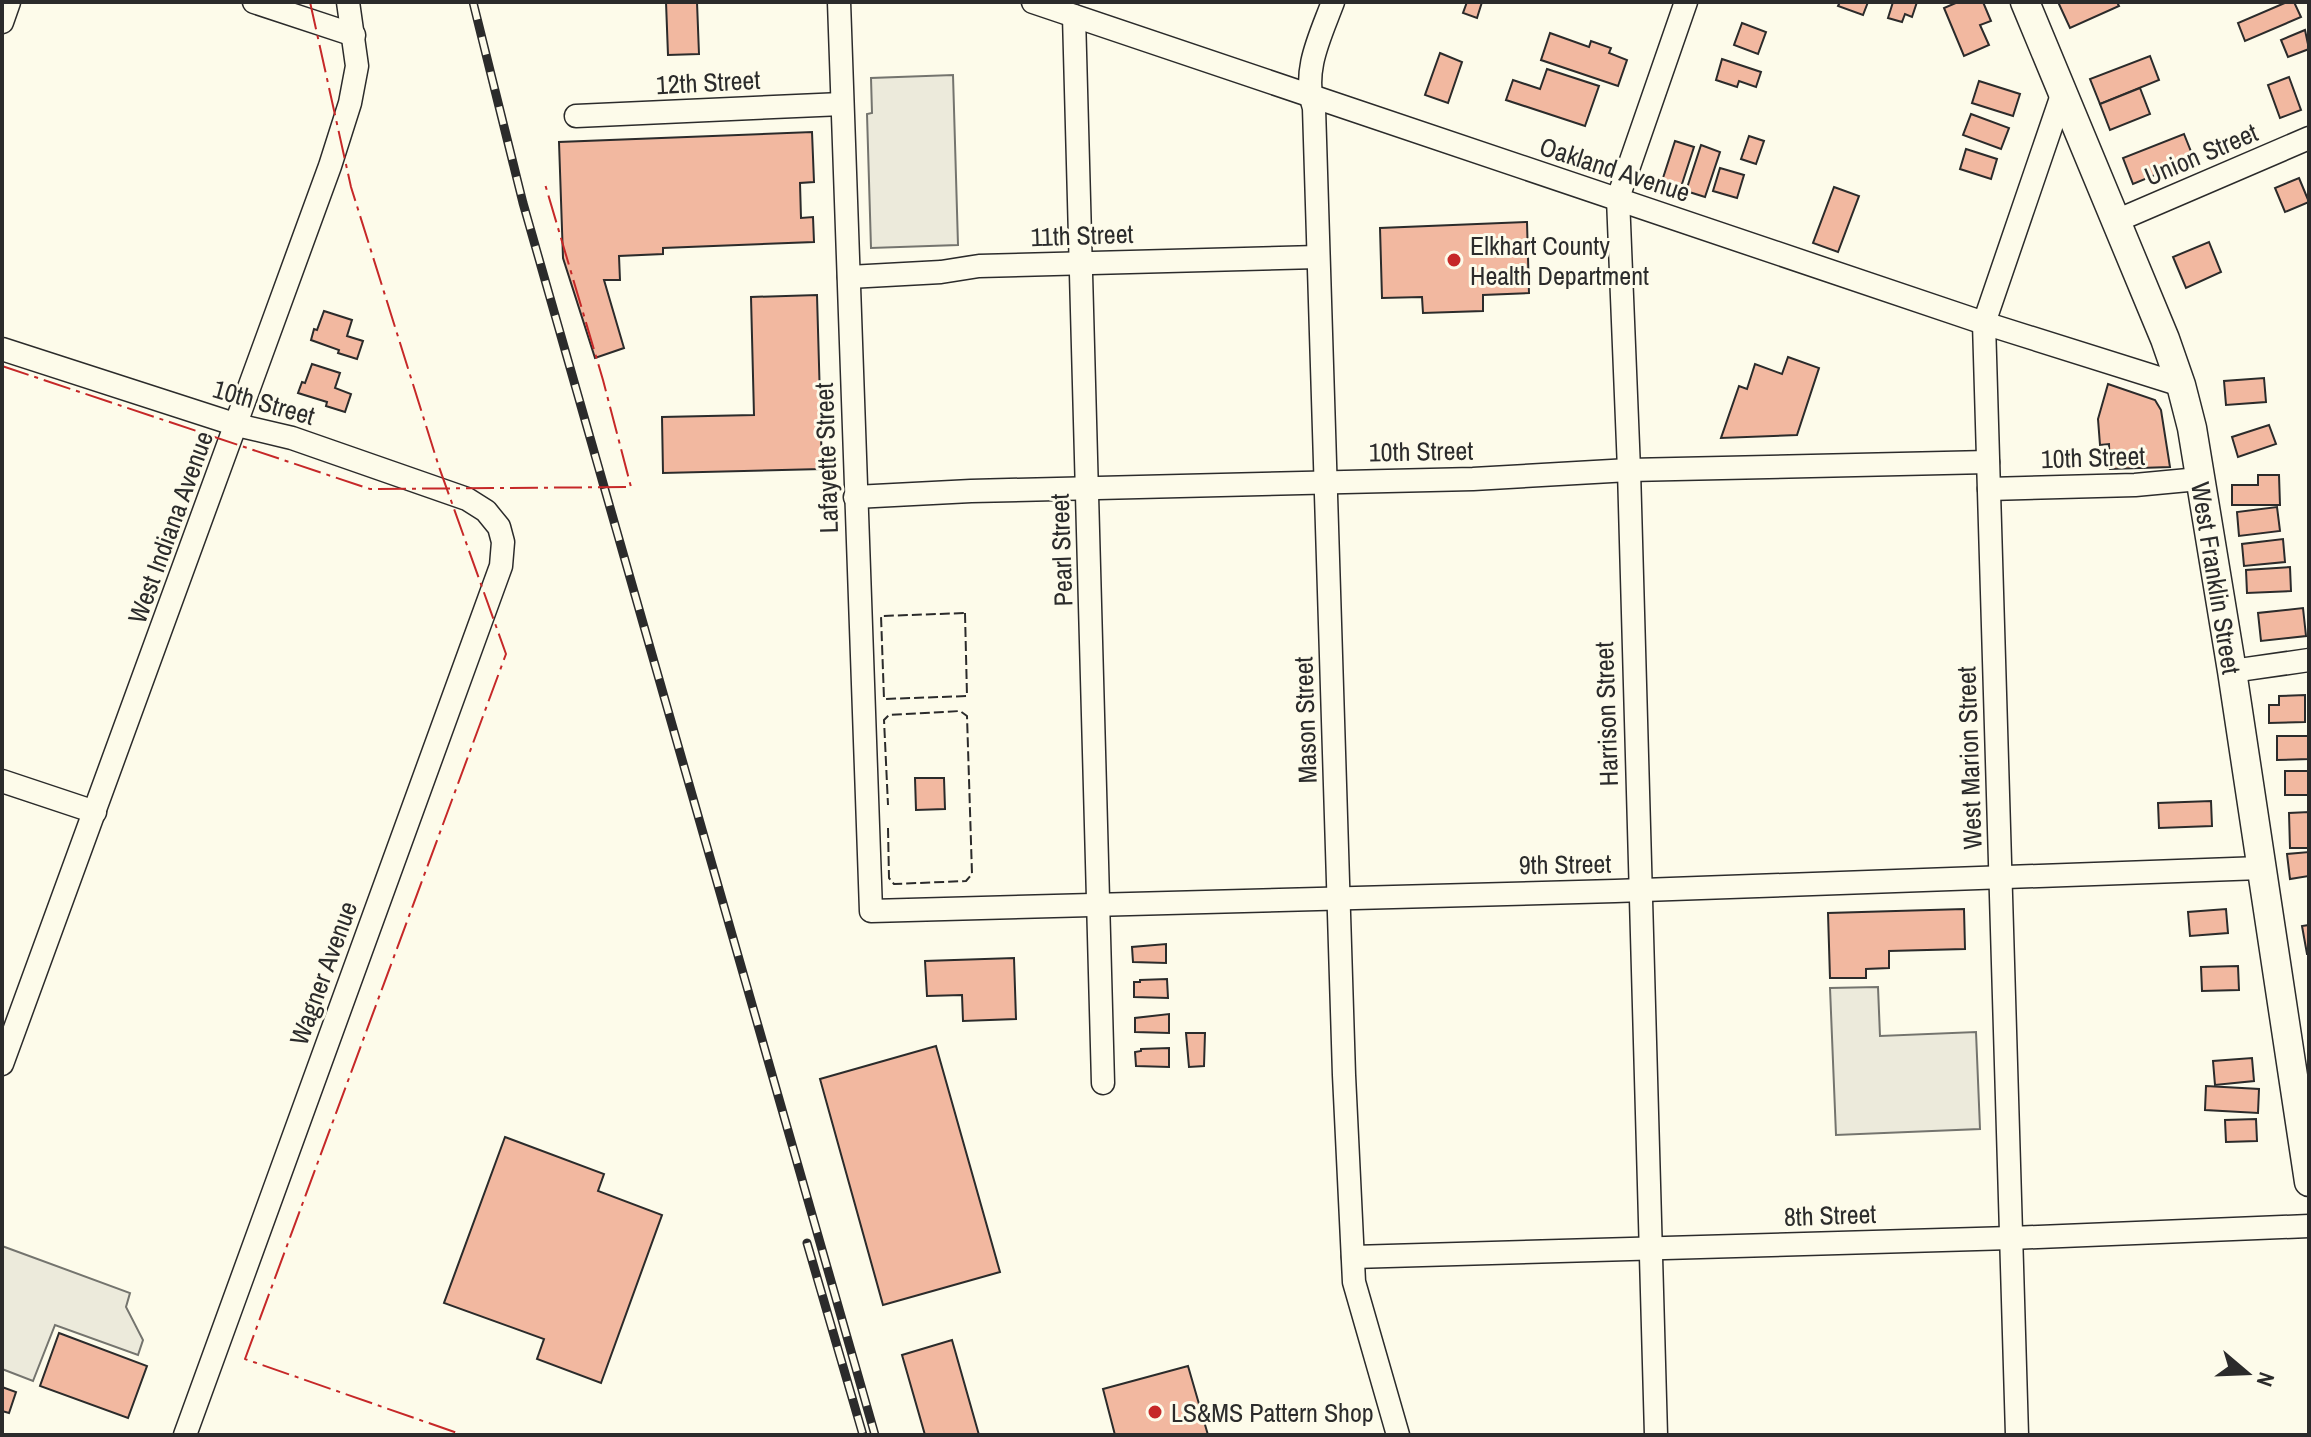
<svg xmlns="http://www.w3.org/2000/svg" width="2311" height="1437" viewBox="0 0 2311 1437" font-family="'Archivo Narrow',sans-serif">
	<rect width="100%" height="100%" fill="#fdfbea"/>
	<!-- parking -->
	<g fill="#eceadb" stroke="#74746e" stroke-width="2">
		<polygon points="953,75 958,245 871,248 867,114 872,113 871,78"/>
		<polygon points="1878,987 1880,1036 1976,1032 1980,1129 1836,1135 1830,988"/>
		<polygon points="2,1246 130,1293 126,1307 143,1340 138,1355 55,1325 33,1381 2,1369"/>
	</g>
	<!-- building -->
	<g fill="#f2b8a0" stroke="#2b2b2b" stroke-width="2">
		<polygon points="666,2 697,2 699,54 668,55"/>
		<polygon points="1467,2 1482,2 1477,18 1463,13"/>
		<polygon points="1840,2 1868,2 1863,15 1838,6"/>
		<polygon points="1893,2 1917,2 1912,17 1905,14 1902,22 1888,18"/>
		<polygon points="1958,2 1983,2 1991,21 1980,25 1989,45 1964,56 1944,8"/>
		<polygon points="2058,2 2117,2 2119,6 2070,28"/>
		<polygon points="2287,2 2294,2 2301,17 2245,41 2238,23"/>
		<polygon points="1742,23 1766,32 1758,54 1734,45"/>
		<polygon points="2305,30 2309,49 2288,57 2281,40"/>
		<polygon points="1550,33 1589,47 1591,41 1611,48 1609,53 1627,60 1618,86 1541,60"/>
		<polygon points="1440,53 1462,62 1448,103 1425,95"/>
		<polygon points="2150,56 2159,80 2100,104 2090,79"/>
		<polygon points="1722,59 1761,72 1756,87 1739,81 1737,87 1716,80"/>
		<polygon points="1547,69 1599,86 1585,126 1506,100 1513,80 1540,89"/>
		<polygon points="2289,77 2301,110 2280,118 2268,85"/>
		<polygon points="1979,81 2020,94 2013,116 1972,103"/>
		<polygon points="2140,88 2150,114 2110,130 2100,104"/>
		<polygon points="1971,114 2009,128 2001,149 1963,135"/>
		<polygon points="812,132 814,182 800,183 801,218 813,217 814,242 663,248 663,254 619,256 620,280 604,280 624,348 595,358 563,258 559,142"/>
		<polygon points="2184,134 2194,159 2133,184 2123,158"/>
		<polygon points="1749,136 1764,141 1756,164 1741,159"/>
		<polygon points="1675,141 1694,147 1681,187 1662,181"/>
		<polygon points="1701,145 1720,152 1705,197 1686,191"/>
		<polygon points="1966,149 1997,159 1991,179 1960,169"/>
		<polygon points="1720,168 1744,175 1737,198 1713,191"/>
		<polygon points="2299,178 2309,202 2285,212 2275,188"/>
		<polygon points="1834,187 1859,196 1838,252 1813,243"/>
		<polygon points="1527,222 1529,293 1483,295 1483,311 1423,313 1422,297 1382,298 1380,228"/>
		<polygon points="2209,242 2221,272 2186,288 2173,257"/>
		<polygon points="817,295 822,469 663,473 662,417 754,415 751,297"/>
		<polygon points="324,311 352,320 347,336 363,341 357,359 338,353 339,350 311,340 314,329 317,330"/>
		<polygon points="1788,357 1819,368 1797,435 1721,438 1739,386 1747,389 1755,364 1782,374"/>
		<polygon points="312,364 340,373 335,388 351,394 345,412 326,406 327,402 298,393 302,382 305,383"/>
		<polygon points="2264,378 2266,402 2226,405 2224,381"/>
		<polygon points="2108,384 2155,400 2161,410 2170,467 2110,469 2109,444 2100,445 2098,419"/>
		<polygon points="2269,425 2276,444 2238,457 2232,437"/>
		<polygon points="2258,475 2279,475 2280,505 2232,505 2232,485 2258,485"/>
		<polygon points="2277,507 2280,531 2239,536 2237,512"/>
		<polygon points="2283,539 2285,562 2244,566 2242,544"/>
		<polygon points="2290,567 2291,591 2247,593 2246,570"/>
		<polygon points="2303,608 2306,636 2261,641 2258,613"/>
		<polygon points="2305,695 2305,722 2269,723 2269,705 2279,705 2279,696"/>
		<polygon points="2277,736 2309,736 2309,759 2277,760"/>
		<rect x="2285" y="771" width="24" height="24"/>
		<polygon points="915,778 944,778 945,809 916,810"/>
		<polygon points="2211,801 2212,826 2159,828 2158,803"/>
		<polygon points="2309,812 2309,848 2290,848 2289,813"/>
		<polygon points="2309,852 2309,876 2290,879 2287,854"/>
		<polygon points="1964,909 1965,949 1889,951 1889,968 1866,969 1866,978 1830,978 1828,913"/>
		<polygon points="2226,909 2228,933 2190,936 2188,912"/>
		<polygon points="2309,925 2309,954 2307,954 2302,926"/>
		<polygon points="1166,944 1166,963 1133,962 1132,947"/>
		<polygon points="1014,958 1016,1019 963,1021 962,995 927,996 925,961"/>
		<polygon points="2238,966 2239,990 2202,991 2201,967"/>
		<polygon points="1167,979 1168,998 1134,997 1134,982 1140,982 1140,980"/>
		<polygon points="1169,1014 1169,1033 1135,1032 1135,1018"/>
		<polygon points="1186,1033 1205,1033 1204,1066 1189,1067"/>
		<polygon points="936,1046 1000,1272 883,1305 820,1079"/>
		<polygon points="1169,1048 1169,1067 1136,1066 1135,1052 1141,1051 1141,1049"/>
		<polygon points="2252,1058 2254,1081 2215,1085 2213,1061"/>
		<polygon points="2206,1086 2259,1089 2258,1113 2205,1110"/>
		<polygon points="2256,1119 2257,1141 2226,1142 2225,1120"/>
		<polygon points="505,1137 604,1174 598,1191 662,1215 601,1383 537,1359 544,1339 444,1303"/>
		<polygon points="59,1333 147,1366 128,1418 40,1386"/>
		<polygon points="952,1340 979,1435 925,1435 902,1355"/>
		<polygon points="1188,1366 1208,1435 1115,1435 1103,1389"/>
		<polygon points="2,1387 16,1392 9,1413 2,1411"/>
	</g>
	<g fill="none" stroke-linecap="round" stroke-linejoin="round">
		<defs>
			<g id="minor">
				<polyline points="254,2 354,35"/>
				<polyline points="839,2 871,911 1615,891 2261,868"/>
				<polyline points="1033,2 1984,323 2181,385"/>
				<path d="M1333,2C1320,37 1302,71 1314,108L1344,1075L1354,1282L1398,1435"/>
				<polyline points="1074,16 1103,1083"/>
				<polyline points="2,22 9,2"/>
				<polyline points="576,116 842,104"/>
				<polyline points="2116,221 2309,138"/>
				<polyline points="849,277 941,272 979,266 1318,257"/>
				<polyline points="2,349 237,425 292,438 467,499 486,511 499,527 503,542 501,566 185,1435"/>
				<polyline points="1989,489 2135,485 2199,479"/>
				<polyline points="855,497 971,491 1473,479 1629,470 1988,462"/>
				<polyline points="2232,671 2309,660"/>
				<polyline points="2,781 95,812"/>
				<polyline points="2,1064 330,166 350,103 357,66 348,2"/>
				<polyline points="1353,1257 2011,1238 2309,1226"/>
				<polyline points="1656,1435 1629,470 1618,198 1686,2"/>
				<polyline points="2017,1435 1984,323 2063,92"/>
			</g>
			<g id="major">
				<path id="s1" d="M2025,2L2165,339L2181,385L2192,428L2232,671L2309,1182"/>
			</g>
		</defs>
		<!-- minor casing -->
		<use href="#minor" stroke="#2b2b2b" stroke-width="25"/>
		<!-- major casing -->
		<use href="#major" stroke="#2b2b2b" stroke-width="31"/>
		<!-- minor -->
		<use href="#minor" stroke="#fdfbea" stroke-width="22"/>
		<!-- major -->
		<use href="#major" stroke="#fdfbea" stroke-width="28"/>
		<defs>
			<g id="rail">
				<polyline points="473,2 523,203 875,1435"/>
				<polyline points="807,1243 863,1435"/>
			</g>
		</defs>
		<!-- rail casing -->
		<use href="#rail" stroke="#2b2b2b" stroke-width="9"/>
		<!-- rail -->
		<use href="#rail" stroke="#fdfbea" stroke-width="6" stroke-dasharray="18" stroke-linecap="butt"/>
		<!-- fence -->
		<g stroke="#2b2b2b" stroke-width="2" stroke-dasharray="10 4" stroke-linecap="butt">
			<polygon points="965,613 967,696 884,699 881,616"/>
			<polyline points="888,828 889,878 894,884 966,881 972,874 967,716 960,711 889,715 884,720 888,805"/>
		</g>
		<!-- power -->
		<g stroke="#c62828" stroke-width="2" stroke-dasharray="28 6 4 6" stroke-linecap="butt">
			<polyline points="310,2 351,187 439,467 506,654 245,1359 463,1435"/>
			<polyline points="2,366 370,489 631,487 603,380 545,184"/>
		</g>
	</g>
	<!-- markers -->
	<g fill="#c62828" stroke="#fdfbea" stroke-width="3">
		<circle cx="1454" cy="260" r="8"/>
		<circle cx="1155" cy="1412" r="8"/>
	</g>
	<g text-anchor="middle" dominant-baseline="central" stroke-width="6" stroke-linejoin="round" paint-order="stroke">
		<!-- street labels -->
		<g font-size="26" fill="#2b2b2b" stroke="#fdfbea">
			<text transform="translate(708 82) rotate(-3)">12th Street</text>
			<text transform="translate(2201 154) rotate(-23)">Union Street</text>
			<text transform="translate(1615 169) rotate(18)">Oakland Avenue</text>
			<text transform="translate(1082 235) rotate(-2)">11th Street</text>
			<text transform="translate(264 402) rotate(16)">10th Street</text>
			<text transform="translate(1421 451) rotate(-1)">10th Street</text>
			<text transform="translate(2093 457) rotate(-2)">10th Street</text>
			<text transform="translate(826 458) rotate(-92)">Lafayette Street</text>
			<text transform="translate(170 527) rotate(-70)">West Indiana Avenue</text>
			<text transform="translate(1061 550) rotate(-92)">Pearl Street</text>
			<text stroke="none"><textPath href="#s1" startOffset="610">West Franklin Street</textPath></text>
			<text transform="translate(1606 714) rotate(-92)">Harrison Street</text>
			<text transform="translate(1305 720) rotate(-92)">Mason Street</text>
			<text transform="translate(1969 758) rotate(-92)">West Marion Street</text>
			<text transform="translate(1565 864) rotate(-1)">9th Street</text>
			<text transform="translate(323 973) rotate(-70)">Wagner Avenue</text>
			<text transform="translate(1830 1215) rotate(-2)">8th Street</text>
		</g>
		<!-- poi labels -->
		<g font-size="26" fill="#2b2b2b" stroke="#fdfbea" text-anchor="start">
			<text x="1470" y="245">Elkhart County<tspan x="1470" dy="30">Health Department</tspan></text>
			<text x="1171" y="1412">LS&amp;MS Pattern Shop</text>
		</g>
	</g>
	<!-- border -->
	<rect width="2311" height="1437" fill="none" stroke="#2b2b2b" stroke-width="8"/>
	<!-- north arrow -->
	<g transform="translate(2247 1373) rotate(109)" stroke="#fdfbea" stroke-width="6" paint-order="stroke">
	<path d="M0-6L14 30L0 20L-14 30Z" fill="#2b2b2b"/>
	<text y="-12" font-size="22" font-weight="bold" text-anchor="middle" fill="#2b2b2b">N</text>
	</g>
</svg>
